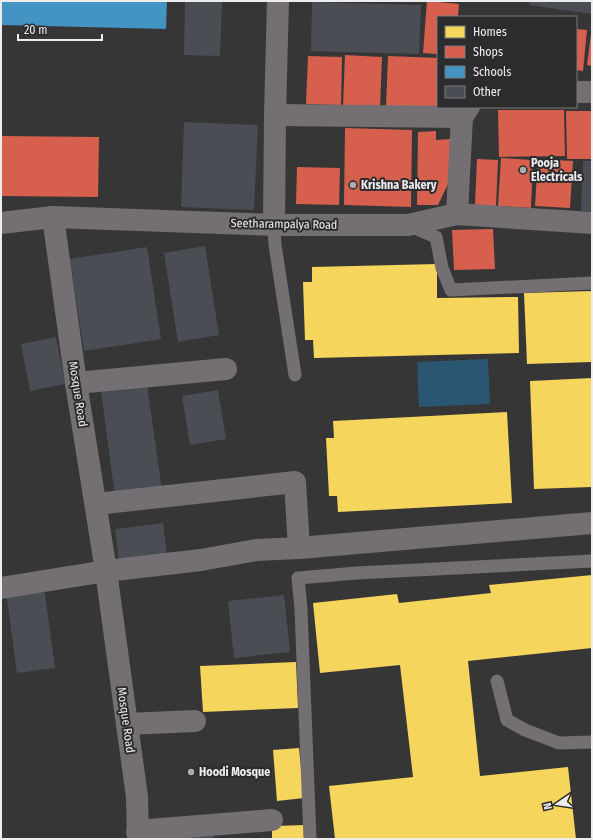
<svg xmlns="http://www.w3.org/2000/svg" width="593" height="840" viewBox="0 0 593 840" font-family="'Fira Sans Condensed',sans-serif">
	<rect width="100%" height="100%" fill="#363637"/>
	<!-- water -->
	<polygon fill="#2a5671" points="488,359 490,404 419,407 417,362"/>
	<!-- homes -->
	<g fill="#f6d55c">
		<polygon points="437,264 437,298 518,297 519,353 314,358 313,340 305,340 303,282 312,282 312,267"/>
		<polygon points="592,291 592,362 527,364 524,293"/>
		<polygon points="592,378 592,487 534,489 530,381"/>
		<polygon points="507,412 512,503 338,512 337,496 329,496 326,438 334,438 333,421"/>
		<polygon points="592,575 592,648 468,661 480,776 568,767 576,839 335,839 329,786 413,777 400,665 320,673 313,603 397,594 399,603 491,593 489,585"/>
		<polygon points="296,662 298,708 203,712 200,666"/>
		<polygon points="299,748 304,798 277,801 273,750"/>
		<polygon points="306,825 306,839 272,839 272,826"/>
	</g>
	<!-- shops -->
	<g fill="#d6604d">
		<polygon points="427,1 459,4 458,17 438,17 438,54 423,53"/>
		<polygon points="576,29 587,30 583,71 576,70"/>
		<polygon points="591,34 592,34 592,66 587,65"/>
		<polygon points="345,55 382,57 380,108 343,107"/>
		<polygon points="308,56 342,57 341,105 306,104"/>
		<polygon points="388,56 438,58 438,108 386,106"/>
		<polygon points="498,110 564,110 565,156 499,157"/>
		<polygon points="566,111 592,111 592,159 567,159"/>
		<polygon points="345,128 412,130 411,207 344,205"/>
		<polygon points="436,131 436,140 450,139 449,182 438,205 417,205 418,132"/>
		<polygon points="1,136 99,137 98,197 1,196"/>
		<polygon points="501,158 533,160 531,208 498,206"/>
		<polygon points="477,159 498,160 496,206 475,205"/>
		<polygon points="538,159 573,161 570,208 535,206"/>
		<polygon points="297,167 340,168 339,205 296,204"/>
		<polygon points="493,229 495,269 454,270 452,230"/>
	</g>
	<!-- schools -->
	<polygon fill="#4393c3" points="1,1 167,1 166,29 1,25"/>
	<!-- building -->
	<g fill="#4b4d55">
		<polygon points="185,1 222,1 220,56 184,55"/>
		<polygon points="530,1 592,1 592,14 529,5"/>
		<polygon points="312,2 421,5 419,54 311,51"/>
		<polygon points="184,122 258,125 254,210 181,207"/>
		<polygon points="583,161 592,161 592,211 581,211"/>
		<polygon points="205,246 219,335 178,342 164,253"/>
		<polygon points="147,247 161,339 84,351 70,259"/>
		<polygon points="56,337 65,384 30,391 21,344"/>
		<polygon points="147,385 162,490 115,496 101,391"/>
		<polygon points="218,390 226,439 190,445 182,396"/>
		<polygon points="163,523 167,555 119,561 115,529"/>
		<polygon points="44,587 55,668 17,673 6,592"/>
		<polygon points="284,595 290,652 234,658 228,601"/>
		<polygon points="214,833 214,839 164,839"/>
	</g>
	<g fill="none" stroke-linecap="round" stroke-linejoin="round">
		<!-- service -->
		<g stroke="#736f73" stroke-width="13">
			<polyline points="274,225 275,245 295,375"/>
			<polyline points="410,226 436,237 442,268 451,290 592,283"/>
			<polyline points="497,681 507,720 525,730 559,743 592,742"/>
			<polyline points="310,839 301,609 298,578 357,573 592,561"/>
		</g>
		<!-- minor -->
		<g stroke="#736f73" stroke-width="22">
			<polyline points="275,115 462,117"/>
			<polyline points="457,214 592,223"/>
			<polyline points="53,217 76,383 106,571 137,797 138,839"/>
			<polyline points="274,225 275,115 278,1"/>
			<polyline points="76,383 226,369"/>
			<polyline points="299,548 592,523"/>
			<polyline points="1,588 106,571 201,560 256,550 299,548 295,482 96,504"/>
			<polyline points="127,724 195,721"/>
			<polyline points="137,831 272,820"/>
		</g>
		<!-- tertiary -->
		<g stroke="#736f73" stroke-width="22">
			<polyline points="576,92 592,92"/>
			<polyline points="1,223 53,217 274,225 408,225 457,214 462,117 469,107"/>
		</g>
	</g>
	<!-- markers -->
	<g fill="#adacae" stroke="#2c2b2e" stroke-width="1.5">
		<circle cx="523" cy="170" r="4"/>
		<circle cx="353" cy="185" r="4"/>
		<circle cx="191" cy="772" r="4"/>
	</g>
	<g text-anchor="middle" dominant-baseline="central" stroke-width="4" stroke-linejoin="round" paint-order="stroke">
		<!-- poi labels -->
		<g font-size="12" font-weight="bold" fill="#edecee" stroke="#2c2b2e" text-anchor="start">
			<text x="531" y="163">Pooja<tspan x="531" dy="14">Electricals</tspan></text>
			<text x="361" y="185">Krishna Bakery</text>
			<text x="199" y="772">Hoodi Mosque</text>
		</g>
		<!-- street labels -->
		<g font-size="12" fill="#edecee" stroke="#2c2b2e">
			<text transform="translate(284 224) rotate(1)">Seetharampalya Road</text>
			<text transform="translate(78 394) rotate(81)">Mosque Road</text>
			<text transform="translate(126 720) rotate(82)">Mosque Road</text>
		</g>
	</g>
	<!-- border -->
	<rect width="593" height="840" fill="none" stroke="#edecee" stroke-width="4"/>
	<!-- legend -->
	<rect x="437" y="16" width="140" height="92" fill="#2c2b2e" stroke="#79787b"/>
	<rect x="445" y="26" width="20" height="12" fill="#f6d55c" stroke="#79787b"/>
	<text x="473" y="36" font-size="12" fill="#edecee">Homes</text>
	<rect x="445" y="46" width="20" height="12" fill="#d6604d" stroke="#79787b"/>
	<text x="473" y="56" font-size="12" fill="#edecee">Shops</text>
	<rect x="445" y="66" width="20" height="12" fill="#4393c3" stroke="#79787b"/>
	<text x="473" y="76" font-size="12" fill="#edecee">Schools</text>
	<rect x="445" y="86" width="20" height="12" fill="#4b4d55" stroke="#79787b"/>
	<text x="473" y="96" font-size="12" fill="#edecee">Other</text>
	<!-- north arrow -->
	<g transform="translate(557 804) rotate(257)" stroke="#2c2b2e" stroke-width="3" paint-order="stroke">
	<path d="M0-3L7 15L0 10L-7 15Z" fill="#edecee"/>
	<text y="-6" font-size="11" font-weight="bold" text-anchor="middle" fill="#edecee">N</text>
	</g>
	<!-- scale -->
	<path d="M18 34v6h84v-6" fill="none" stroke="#edecee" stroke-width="2"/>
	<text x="24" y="34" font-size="12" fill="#edecee" stroke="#2c2b2e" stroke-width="3" paint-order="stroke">20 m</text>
</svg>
